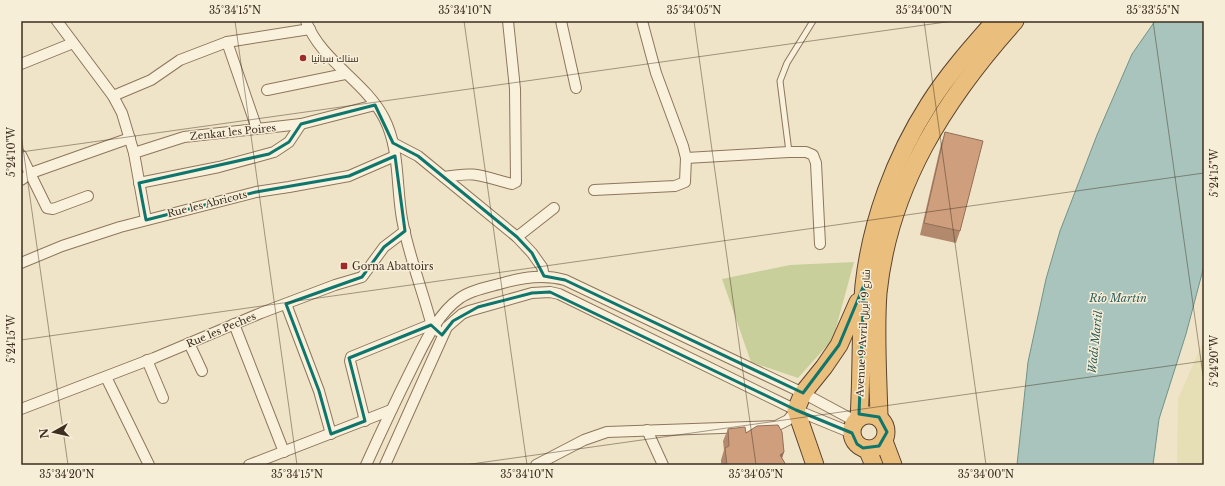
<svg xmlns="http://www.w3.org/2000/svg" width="1225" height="486" viewBox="0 0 1225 486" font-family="'Libre Baskerville',Cairo,serif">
	<rect width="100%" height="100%" fill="#f0e4c8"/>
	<!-- farmland -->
	<polygon fill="#e6deb5" points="1204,340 1204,465 1177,465 1178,399"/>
	<!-- green -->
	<polygon fill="#c9cf9b" points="854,262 833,339 798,378 751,362 722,279 790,265"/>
	<!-- water -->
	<polygon fill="#a9c4bc" stroke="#6f938a" points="1155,21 1204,21 1204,266 1186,334 1159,419 1153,465 1017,465 1028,362 1046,279 1060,231 1097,135 1132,54"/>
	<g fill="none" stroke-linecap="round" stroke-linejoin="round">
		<defs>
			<polyline id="service" points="789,152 780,81 787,63 813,21"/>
			<g id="minor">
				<polyline points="57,21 113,96 122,113 134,153"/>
				<path d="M306,21C321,61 365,81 384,118C400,149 396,185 402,219C408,253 421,286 430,319L438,331"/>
				<polyline points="561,21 576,88"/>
				<polyline points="227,42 257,129"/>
				<polyline points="21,64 73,43"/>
				<polyline points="267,90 345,74"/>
				<polyline points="113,96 151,80 180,60 227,42 310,29"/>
				<polyline points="393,143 418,156 517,237 532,253 542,267 544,276"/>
				<polyline points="21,155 47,208 53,209 88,196"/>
				<polyline points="686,158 789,152 806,152 813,155 816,163 820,244"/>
				<path d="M444,177C478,171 480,176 512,184L516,182L515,89L508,21"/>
				<polyline points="21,180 31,173 130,138"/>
				<polyline points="139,183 219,167 274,152 289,142 301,124"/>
				<polyline points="594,190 675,186 685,182 686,158 683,146 656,73 642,21"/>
				<polyline points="146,220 134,153 184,137 301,124 375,105"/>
				<polyline points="517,237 554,208"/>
				<polyline points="21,263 62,246 120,227 256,192 289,187 349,176 395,156"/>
				<polyline points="286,304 319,391 331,434"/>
				<polyline points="234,324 284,452"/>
				<polyline points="189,343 202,371"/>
				<polyline points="147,360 163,398"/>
				<polyline points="106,377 149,465"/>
				<polyline points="21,409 154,358 261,313 335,285 362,277 384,247 405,231"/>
				<polyline points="365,421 350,361 351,357 432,324"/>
				<polyline points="647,430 663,465"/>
				<polyline points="249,465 391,410"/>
				<path d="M366,465C381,432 396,400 412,368C424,344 437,314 460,298C471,290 489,287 503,283C524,277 544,274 565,280L803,393L855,421"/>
				<polyline points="385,465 447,327 462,314 469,311 532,293 550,292 559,294 796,410 852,433"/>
				<polyline points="536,465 584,440 607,432 776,426 788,420 796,410"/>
			</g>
			<g id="trunk">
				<circle cx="869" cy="432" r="17"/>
				<path d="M879,417C878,376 875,334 878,293C889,186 945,99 1015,21"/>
				<path d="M859,418C862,374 860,329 864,285C871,222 895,157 929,104C948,74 972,47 995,21"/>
				<polyline points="884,441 893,465"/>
				<polyline points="867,449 874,465"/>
				<polyline points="815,465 796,410 803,393 824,367 839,345 858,302"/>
			</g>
		</defs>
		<!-- service casing -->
		<use href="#service" stroke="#8d765c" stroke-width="7"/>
		<!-- minor casing -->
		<use href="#minor" stroke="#8d765c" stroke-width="12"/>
		<!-- trunk casing -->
		<use href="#trunk" stroke="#5b4430" stroke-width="19"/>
		<!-- service -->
		<use href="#service" stroke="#faf1dc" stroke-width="5"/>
		<!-- minor -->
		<use href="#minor" stroke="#faf1dc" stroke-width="10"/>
		<!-- trunk -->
		<use href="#trunk" stroke="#eabe7c" stroke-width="17"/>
	</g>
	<!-- wall -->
	<g fill="#b2896c">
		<polygon points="945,132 960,231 956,243 920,235 941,144"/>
		<polygon points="728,429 746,433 784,452 782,458 786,465 721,465 721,460 724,450 723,441"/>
	</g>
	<!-- shaded-wall -->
	<polygon fill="#916f58" points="784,452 780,464 780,455"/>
	<!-- building -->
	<g fill="#cf9f7d" stroke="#916f58">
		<polygon points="945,132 983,141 960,231 924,223"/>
		<polygon points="778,425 782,432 784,452 780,455 786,465 727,465 725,448 729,446 728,429 745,427 746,433 757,426"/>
	</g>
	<!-- marked area -->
	<path fill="none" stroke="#0f766e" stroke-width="3" stroke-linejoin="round" d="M375,105L393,143L418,156L517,237L532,253L544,276L565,280L803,393L839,345L864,285L859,414L879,417L887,432L879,446L863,448L857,444L852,433L796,410L550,292L532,293L478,307L453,321L442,335L431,325L349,358L365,421L331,434L319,391L286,304L362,277L384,247L405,231L395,156L349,176L256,192L146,220L139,183L269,154L289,142L301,124Z"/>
	<!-- ticks -->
	<path fill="none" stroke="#3d2e20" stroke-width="1" stroke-opacity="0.45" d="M235,21L297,465M464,21L527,465M694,21L756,465M924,21L986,465M1153,21L1204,382M21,134L68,465M21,152L953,21M21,340L1204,173M464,465L1204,361"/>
	<!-- markers -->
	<g fill="#9e2a2b" stroke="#f7eed8" stroke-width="1.5">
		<circle cx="303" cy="58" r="4"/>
		<rect x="340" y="262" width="8" height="8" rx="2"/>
	</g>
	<g text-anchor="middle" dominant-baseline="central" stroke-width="3" stroke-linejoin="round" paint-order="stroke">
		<!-- poi labels -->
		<g font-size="10" fill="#3d2e20" stroke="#f7eed8" text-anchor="start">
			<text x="311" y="58">سناك سبانيا</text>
			<text x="352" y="266">Gorna Abattoirs</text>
		</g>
		<!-- street labels -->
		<g font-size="10" fill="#3d2e20" stroke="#f7eed8">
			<text transform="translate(233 132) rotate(-6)">Zenkat les Poires</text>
			<text transform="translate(207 204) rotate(-14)">Rue les Abricots</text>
			<text transform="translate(221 330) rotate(-23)">Rue les Peches</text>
			<text transform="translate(863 333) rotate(-87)">Avenue 9 Avril شارع 9 أبريل</text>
		</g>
		<!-- water labels -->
		<g font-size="11" font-style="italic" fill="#2f5d5a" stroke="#f7eed8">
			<text x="1118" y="298">Río Martín</text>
			<text transform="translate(1095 342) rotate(-84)">Wadi Martil</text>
		</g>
	</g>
	<!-- border -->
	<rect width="1225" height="486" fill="none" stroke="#f7eed8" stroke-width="44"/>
	<!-- north arrow -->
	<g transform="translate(54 432) rotate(262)" stroke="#f7eed8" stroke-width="3" paint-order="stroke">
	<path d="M0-3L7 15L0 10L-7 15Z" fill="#3d2e20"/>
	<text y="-6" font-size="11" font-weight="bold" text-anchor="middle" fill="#3d2e20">N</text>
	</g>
	<rect x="22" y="22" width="1181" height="442" fill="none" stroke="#3d2e20" stroke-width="1.5"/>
	<g font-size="10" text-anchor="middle" fill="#3d2e20">
		<text x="235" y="14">35°34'15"N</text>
		<text x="465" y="14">35°34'10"N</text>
		<text x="694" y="14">35°34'05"N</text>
		<text x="924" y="14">35°34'00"N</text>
		<text x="1153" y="14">35°33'55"N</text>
		<text transform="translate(11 152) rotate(-90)" y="4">5°24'10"W</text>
		<text transform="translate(1214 173) rotate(-90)" y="4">5°24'15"W</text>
		<text transform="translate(11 339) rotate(-90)" y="4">5°24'15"W</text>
		<text transform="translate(1214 361) rotate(-90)" y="4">5°24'20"W</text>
		<text x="67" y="478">35°34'20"N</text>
		<text x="297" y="478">35°34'15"N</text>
		<text x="527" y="478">35°34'10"N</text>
		<text x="756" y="478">35°34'05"N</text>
		<text x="986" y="478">35°34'00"N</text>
	</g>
</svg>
